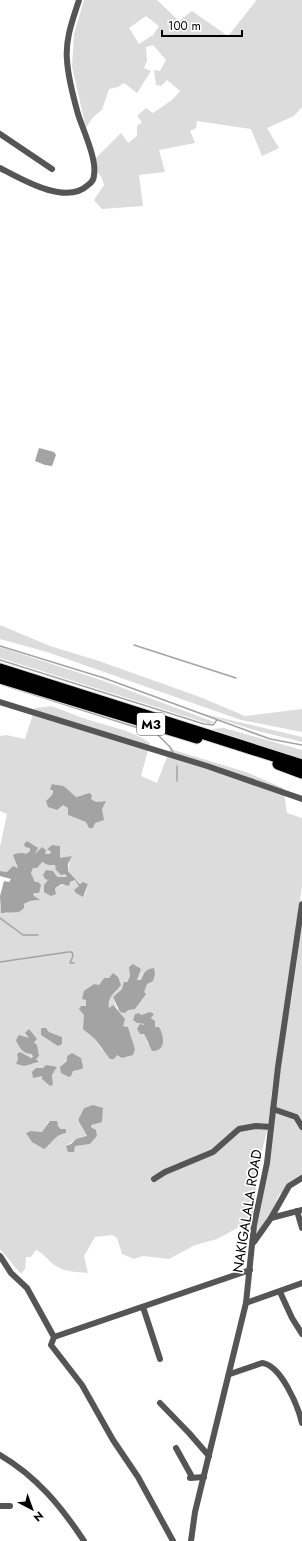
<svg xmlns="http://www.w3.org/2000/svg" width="302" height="1541" viewBox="0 0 302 1541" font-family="Jost,sans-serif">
	<rect width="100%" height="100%" fill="#fff"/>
	<!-- green -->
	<g fill="#dcdcdc" fill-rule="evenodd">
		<path d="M84,0H157L179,21L192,11L228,36L256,1L255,0H302V107L294,116L267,128L279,148L262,156L251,129L197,121L196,128L190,131L195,143L159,150L165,172L139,175L143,206L102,209L94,200L104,185L101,176L96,171L95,159L121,133L128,143L137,136V126L142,122L137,116L146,108L153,113L172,100L180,91L167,80L161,86L156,85L154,70L160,71L166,60L153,45L146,47L147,61L144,68L151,71L137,93L124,83L118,87L109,89L102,110L93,117L86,128L72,67L74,34ZM146,16L159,26L153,35L139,44L129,28Z"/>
		<polygon points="0,625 50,646 99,661 200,697 245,716 302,709 302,732 241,720 47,652 0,639"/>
		<polygon points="0,647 104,681 214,722 210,724 0,658"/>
		<path d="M51,706C63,710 76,716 89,720C111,727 131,730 150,743L141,776L157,783L170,749L246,772L283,788L287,813L302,818V886L271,1097L272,1107L292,996L302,924V1179L279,1195L268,1220L255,1234L271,1116L261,1154L251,1226L239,1227L217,1239L195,1245L169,1259L143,1256L134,1259L122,1254L117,1238L112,1235L95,1237L84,1256L88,1273C76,1272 63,1272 53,1264C47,1259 44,1254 36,1250L31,1257H26L25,1269L21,1274L0,1249V907L6,914L30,901H37L33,896L35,882L31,873L33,868L42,862L48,865H55C58,871 64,871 67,877L49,880L56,894L55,888L76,880L85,895L88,884L83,882L81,884L68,871L71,855L66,858H60V846L52,845L47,849L51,853L50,854H35L37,849L30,844V851L16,864L18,868L7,872L0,871V847L7,814L0,811V736L6,735L25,739L35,708ZM52,784L64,786L76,797L81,795L96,802L105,801L102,808L103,816L95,823L86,822L68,815V808L52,795ZM141,969L137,981L141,980L143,973C148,988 143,996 135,1009H117L113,997L122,989L130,976ZM104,978H109L117,990C110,995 108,1001 109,1008L113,1006L122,1016L123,1026L128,1027L135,1049L122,1058L117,1054L102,1050L95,1039L84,1029V1015L89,989L91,986L99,985ZM139,1013L141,1015L150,1013L155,1027L162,1035L148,1045L144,1034V1024L137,1023L133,1020L135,1014ZM46,1028L49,1032L62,1037V1044L55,1043L41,1035ZM29,1037L37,1045L36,1059L38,1063L24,1065L16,1064L18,1059L33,1057ZM72,1053L81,1065L73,1071L63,1065L67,1061V1056ZM45,1067H57L52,1075L53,1085L50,1086L42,1079L43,1068ZM87,1107L103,1112L101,1117L91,1127L96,1130L97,1136L90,1144L66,1146L76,1139L87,1137L78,1120L84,1108ZM48,1122L58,1126L66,1133C57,1134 52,1138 49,1146L32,1142L31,1131L42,1132L46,1128Z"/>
		<polygon points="201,713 302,737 302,742 254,730"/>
		<polygon points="224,728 302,750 302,759 211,729"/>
	</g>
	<!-- water -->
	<g fill="#a3a3a3">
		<polygon points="39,448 54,452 56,455 52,466 45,465 35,461"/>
		<polygon points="52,784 64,786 76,797 90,793 92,796 91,799 96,802 106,801 102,809 104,820 95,823 93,828 89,828 86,822 68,815 68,808 63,805 57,810 48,807 46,801 52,795 53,791 50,789"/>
		<path d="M27,841L38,848L35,854L42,847L46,850L45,854H50L51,852L47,849L52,845L60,846V858L72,856L68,864V871L80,884L83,882L88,884L83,897L76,893L74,890L79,886L75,880L70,882L69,886L62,884L55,888L56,894L51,896L44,892V885L48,880L45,879L43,875L46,870L53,871L57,877H67L65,874L61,875L55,869H56L55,865H48L42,862L37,868H33L31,873L35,882H38L41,885L39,893H34L33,895L40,900L30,901L24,904V908L19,912L1,913L0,896L4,881L9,882L11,879L0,876V871L7,872L13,866L18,868L13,855C16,853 23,852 26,854L30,851V848L25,847L24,844Z"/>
		<path d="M133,964L141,969L137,980H141C144,972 146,969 154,968L155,974L153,981L147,984L144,992L146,994L135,1009L128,1010L125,1013L120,1012L113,997L122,989L124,982H127L130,976L129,967Z"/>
		<path d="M113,973L118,977L121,985C115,993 107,997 109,1008L113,1005L125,1019L123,1026L128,1027L135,1049L133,1055L122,1058L117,1055L114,1059H110L95,1039L83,1029L84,1015L79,1009L81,1006H86V1000L82,999L84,991L94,984L99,985L104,978H109Z"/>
		<path d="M150,1012L154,1014L151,1018L155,1021V1027H159C164,1036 167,1051 152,1051L144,1034H140L137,1029L140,1024L144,1025V1024L137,1023L133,1020L135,1014L139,1013L141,1015Z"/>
		<polygon points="41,1028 46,1028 49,1032 62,1037 62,1044 58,1046 41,1035"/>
		<path d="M29,1029L37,1039L34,1042L37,1045L39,1056L36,1059L39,1062L24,1066L16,1064L18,1059L17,1054L20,1052L31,1058L33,1057L32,1054C22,1053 20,1049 16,1040L19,1035L29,1038L25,1033Z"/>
		<polygon points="72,1053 81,1058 83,1067 82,1069 73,1071 71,1076 69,1077 61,1073 60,1067 67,1061 67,1056"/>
		<polygon points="46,1065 57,1067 52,1075 53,1085 50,1086 42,1079 42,1076 33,1078 32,1072 36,1068 43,1068"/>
		<polygon points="93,1105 103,1108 102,1122 92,1125 91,1127 96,1130 97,1136 90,1144 75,1146 74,1152 68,1152 66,1146 71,1144 76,1139 87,1136 78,1120 84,1108"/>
		<path d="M50,1121H57L58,1126L61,1129H66V1133C54,1135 53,1143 44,1149L32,1142L26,1133L31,1131L42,1132Z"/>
	</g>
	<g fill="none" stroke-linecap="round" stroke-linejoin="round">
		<!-- stream -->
		<g stroke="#a3a3a3" stroke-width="1.5">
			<polyline points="134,645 236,678"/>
			<polyline points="0,646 104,678 270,739 302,745"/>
			<polyline points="0,660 204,724 213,725 217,720"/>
			<polyline points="0,684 157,734 170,747 173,752"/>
			<polyline points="177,781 177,766"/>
			<polyline points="0,918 23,935 38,935"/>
			<polyline points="0,962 68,952 72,952 73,956 70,963 74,963"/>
		</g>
		<defs>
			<g id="motorway">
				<polyline points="0,669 302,765"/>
				<polyline points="0,678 197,738"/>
				<polyline points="278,764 302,773"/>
			</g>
		</defs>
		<!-- motorway casing -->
		<use href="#motorway" stroke="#dbdbdb" stroke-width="13"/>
		<!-- minor -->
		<g stroke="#555" stroke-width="6">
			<polyline points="0,134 52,169"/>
			<path d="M0,168C21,179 66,206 88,185C91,183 94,180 94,175C97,159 83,130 78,114C73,96 68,78 67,60C65,39 73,19 79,0"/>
			<polyline points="0,702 207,766 302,799"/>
			<polyline points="273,1109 296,1117 302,1127"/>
			<polyline points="154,1179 165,1172 213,1152 239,1129 256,1126 271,1127"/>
			<polyline points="297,1211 302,1228"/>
			<polyline points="271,1218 289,1186 302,1178"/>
			<polyline points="254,1242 271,1218 302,1210"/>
			<polyline points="0,1256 11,1273 27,1288 54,1337 51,1345 82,1385 113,1440 138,1477 173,1541"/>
			<polyline points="280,1292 292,1318 302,1334"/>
			<polyline points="246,1303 302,1283"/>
			<polyline points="143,1307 160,1359"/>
			<polyline points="54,1337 250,1270"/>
			<path d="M230,1374L262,1363C281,1365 298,1406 302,1423"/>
			<polyline points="160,1403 189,1433 209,1456"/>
			<polyline points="176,1448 191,1475 190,1478 204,1477"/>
			<path d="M0,1455C36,1476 61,1506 84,1541"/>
			<polyline points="0,1506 10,1506"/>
			<polyline points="191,1541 195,1512 246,1303 254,1225 267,1163 278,1067 302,904"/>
		</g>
		<!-- motorway -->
		<use href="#motorway" stroke="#000" stroke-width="11"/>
	</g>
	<g text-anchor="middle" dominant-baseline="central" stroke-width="3.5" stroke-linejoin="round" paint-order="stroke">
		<!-- shield labels -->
		<rect fill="#fff" stroke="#4c4c4c" stroke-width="1" x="137" y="713" width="28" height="22" rx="3"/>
		<g font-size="13" font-weight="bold" fill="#000">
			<text x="151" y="724">M3</text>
		</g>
		<!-- street labels -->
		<g font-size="14" fill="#000" stroke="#fff">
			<text transform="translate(247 1211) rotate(-81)">NAKIGALALA ROAD</text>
		</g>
	</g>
	<!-- north arrow -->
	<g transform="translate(32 1509) rotate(139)" stroke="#ffffff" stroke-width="3" paint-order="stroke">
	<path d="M0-3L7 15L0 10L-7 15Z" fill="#000000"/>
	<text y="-6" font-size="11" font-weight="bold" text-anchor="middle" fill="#000000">N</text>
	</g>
	<!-- scale -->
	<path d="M162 30v6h80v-6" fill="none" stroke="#000000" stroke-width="2"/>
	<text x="168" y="30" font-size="12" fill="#000000" stroke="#ffffff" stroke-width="3" paint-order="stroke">100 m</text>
</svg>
